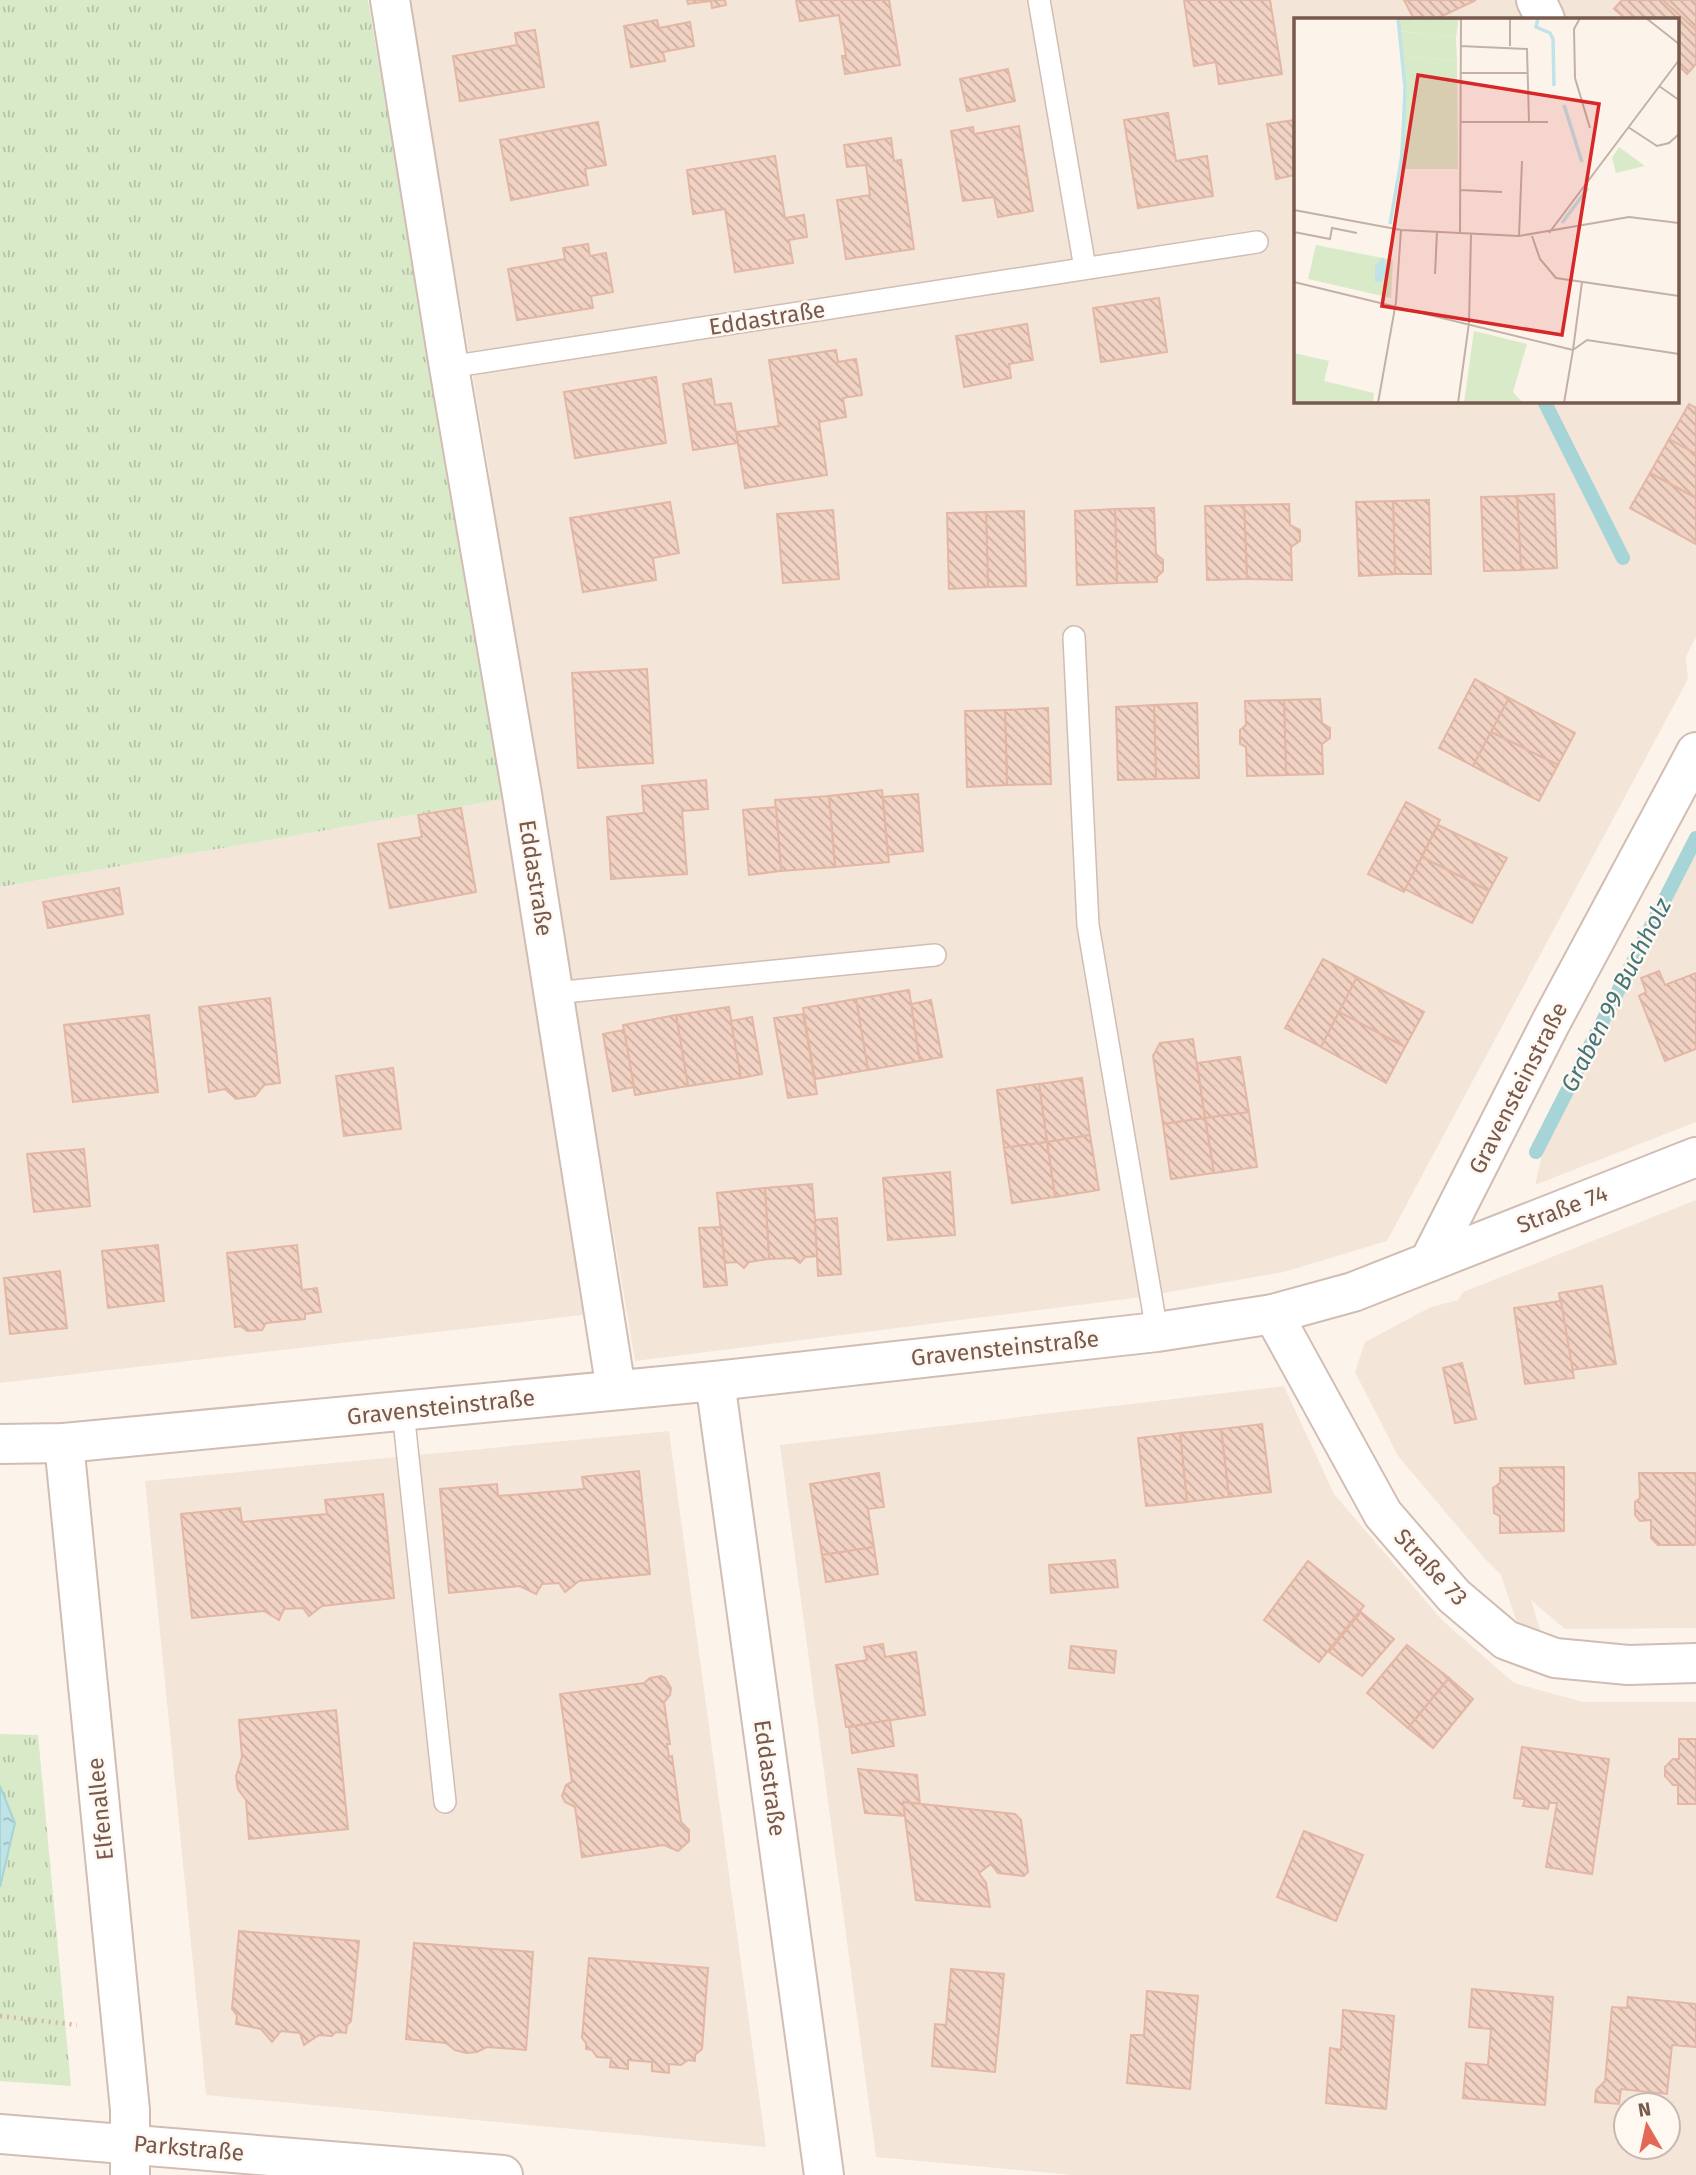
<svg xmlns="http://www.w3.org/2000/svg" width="1696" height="2175" viewBox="0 0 1696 2175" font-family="'Fira Sans',sans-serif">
	<defs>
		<pattern id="grass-tufts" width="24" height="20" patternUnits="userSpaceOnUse" patternTransform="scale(1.75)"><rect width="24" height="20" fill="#d9eac9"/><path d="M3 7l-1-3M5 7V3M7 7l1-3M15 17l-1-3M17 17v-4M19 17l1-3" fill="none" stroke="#b5c1a5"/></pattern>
		<pattern id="water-ripples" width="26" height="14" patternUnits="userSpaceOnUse" patternTransform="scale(1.75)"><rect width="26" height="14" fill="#bfe3e6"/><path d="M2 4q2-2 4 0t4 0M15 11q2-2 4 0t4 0" fill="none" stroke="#a0bbbd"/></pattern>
		<pattern id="building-back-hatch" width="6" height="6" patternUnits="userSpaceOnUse" patternTransform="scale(1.75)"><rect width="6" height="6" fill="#f1d2c3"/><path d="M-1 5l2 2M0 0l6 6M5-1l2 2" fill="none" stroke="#c8ada1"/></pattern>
	</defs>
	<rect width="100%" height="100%" fill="#fcf4eb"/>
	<!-- residential -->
	<g fill="#f4e5d9" fill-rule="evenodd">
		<path d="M409,0H1696V637L1686,656L1688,679L1387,1241L1284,1272L1135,1298L635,1361L486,478H490ZM1295,19H1677V401H1295Z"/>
		<polygon points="504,799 591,1314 0,1383 0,887"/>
		<polygon points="1696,852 1696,1122 1535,1185 1547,1133"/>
		<polygon points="1696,1200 1696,1628 1565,1629 1531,1600 1540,1630 1519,1629 1501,1575 1485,1559 1398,1456 1355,1372 1365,1342 1431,1307 1458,1300 1463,1292"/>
		<path d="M1284,1386L1334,1494L1442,1620L1514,1683L1583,1702H1696V2175H1073L876,2157L780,1445ZM1626,2105H1668V2147H1626Z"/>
		<polygon points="669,1431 766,2147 206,2095 145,1481"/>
	</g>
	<!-- grass -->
	<g fill="url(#grass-tufts)">
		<polygon points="0,0 368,0 504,799 0,887"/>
		<polygon points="0,1734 38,1735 71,2086 0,2081"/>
	</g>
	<!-- water -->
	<polygon fill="url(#water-ripples)" stroke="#a6d4d7" stroke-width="2" points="0,1786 15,1823 0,1887"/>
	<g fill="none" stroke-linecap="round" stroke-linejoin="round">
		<!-- stream -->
		<g stroke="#a6d4d7" stroke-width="14">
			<polyline points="1544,401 1623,558"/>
			<polyline points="1536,1152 1696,838"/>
		</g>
	</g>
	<!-- building -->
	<g fill="url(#building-back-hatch)" stroke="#e3b7a4" stroke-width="2">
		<polygon points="687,0 725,0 726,5 712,8 711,1 688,4"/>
		<polygon points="796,0 889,0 900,65 845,74 842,56 846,56 839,15 800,21"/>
		<polygon points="1184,0 1270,0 1282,74 1219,84 1216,62 1194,66"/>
		<polygon points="1404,0 1476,0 1436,19 1414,19"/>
		<polygon points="1622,0 1663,0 1696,30 1696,64 1687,74 1677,64 1677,19 1626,19 1614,9"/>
		<polygon points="1663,0 1696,0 1696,30"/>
		<polygon points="657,20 659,28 690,22 694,46 663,52 665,61 631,67 624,26"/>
		<polygon points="535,30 544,87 460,101 453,56 517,45 515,33"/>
		<polygon points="1008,69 1015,101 967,111 960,79"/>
		<polygon points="1168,113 1176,161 1207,156 1213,196 1138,208 1124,120"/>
		<polygon points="1295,120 1295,175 1276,179 1267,124"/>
		<polygon points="598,122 606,165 585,169 588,185 511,200 500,140"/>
		<polygon points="1019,126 1033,211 998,217 994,197 963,201 951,131 973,127 974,134"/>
		<polygon points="891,138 894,161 901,160 914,249 846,259 837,200 870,195 866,165 847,167 844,145"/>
		<polygon points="775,156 785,218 804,215 807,237 789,240 793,263 735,272 725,209 693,214 687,170"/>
		<polygon points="588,244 590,256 606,253 613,292 591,296 593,308 517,320 508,269 565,259 563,248"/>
		<polygon points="1159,298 1167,352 1101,362 1093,308"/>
		<polygon points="1027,324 1033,360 1009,364 1011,378 964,387 956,336"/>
		<polygon points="836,350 838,362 856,359 862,395 843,398 846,417 819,422 827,475 745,488 736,432 779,426 769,360"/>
		<polygon points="656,377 666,443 575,458 564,392"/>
		<polygon points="711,379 715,405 731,403 738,443 693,450 683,384"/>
		<polygon points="1689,404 1696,408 1696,454 1669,439"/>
		<polygon points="1669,439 1696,454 1696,498 1650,473"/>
		<polygon points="1650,473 1696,498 1696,544 1630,508"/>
		<polygon points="1554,494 1557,568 1521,570 1517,496"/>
		<polygon points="1517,496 1521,570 1484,571 1481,497"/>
		<polygon points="1429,500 1431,574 1395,574 1393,501"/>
		<polygon points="1393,501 1395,574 1359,576 1356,502"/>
		<polygon points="670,502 679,553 653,558 656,580 583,592 570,518"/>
		<polygon points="1289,504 1290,525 1300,530 1300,541 1291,547 1292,580 1247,579 1244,505"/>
		<polygon points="1244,505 1247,579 1207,580 1205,506"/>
		<polygon points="1154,508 1156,554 1163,560 1163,571 1157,577 1157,582 1117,583 1115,509"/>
		<polygon points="1115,509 1117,583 1077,585 1075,511"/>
		<polygon points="833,510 839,579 783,583 777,514"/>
		<polygon points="1024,511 1026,586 988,587 986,512"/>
		<polygon points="986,512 988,587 949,589 947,513"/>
		<polygon points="647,669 653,763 578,768 572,673"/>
		<polygon points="1475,679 1509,698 1473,766 1439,748"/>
		<polygon points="1509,698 1575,733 1558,765 1491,732"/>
		<polygon points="1320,699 1322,723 1330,728 1330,738 1322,744 1323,774 1286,775 1284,700"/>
		<polygon points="1284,700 1286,775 1247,776 1246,747 1240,744 1240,730 1246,725 1245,701"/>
		<polygon points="1197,703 1199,778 1156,779 1154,705"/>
		<polygon points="1154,705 1156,779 1118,780 1116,707"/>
		<polygon points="1048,708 1051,784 1007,785 1005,710"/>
		<polygon points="1005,710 1007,785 967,787 965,711"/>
		<polygon points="1491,732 1558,765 1539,801 1473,766"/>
		<polygon points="706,780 708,809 682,811 687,874 611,879 607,817 644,813 642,786"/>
		<polygon points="882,790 889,862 835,867 829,796"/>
		<polygon points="918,794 923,851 888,855 883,797"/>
		<polygon points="829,796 835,867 781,871 775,800"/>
		<polygon points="1406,802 1440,820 1404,892 1368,874"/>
		<polygon points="776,807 781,871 749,875 743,810"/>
		<polygon points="461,808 476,892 390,908 378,844 422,837 418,815"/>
		<polygon points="1438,825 1507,858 1489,891 1422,857"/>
		<polygon points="1422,857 1489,891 1472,923 1405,889"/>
		<polygon points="119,888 123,914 48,928 43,902"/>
		<polygon points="1323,959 1357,977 1321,1047 1285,1028"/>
		<polygon points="1659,971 1665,985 1696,973 1696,1049 1665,1061 1639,996 1646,992 1641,978"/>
		<polygon points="1357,977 1424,1012 1405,1047 1339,1012"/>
		<polygon points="909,990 920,1061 868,1070 856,999"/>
		<polygon points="270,998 280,1083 264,1085 255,1096 236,1099 225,1089 209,1092 199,1007"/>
		<polygon points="856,999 868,1070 815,1079 803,1008"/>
		<polygon points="931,1000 942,1057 920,1061 911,1004"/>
		<polygon points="729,1007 741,1078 688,1086 676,1015"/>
		<polygon points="1339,1012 1405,1047 1386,1083 1321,1047"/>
		<polygon points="803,1014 817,1094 788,1098 774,1018"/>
		<polygon points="149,1015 158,1092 73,1102 64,1025"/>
		<polygon points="676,1015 688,1086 635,1095 623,1025"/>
		<polygon points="752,1017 762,1074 741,1078 731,1021"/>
		<polygon points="624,1030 634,1087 613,1091 603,1034"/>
		<polygon points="1193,1039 1205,1118 1163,1124 1153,1056 1160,1043"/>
		<polygon points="1240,1057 1249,1112 1205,1118 1197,1063"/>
		<polygon points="393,1068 401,1129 344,1136 336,1076"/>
		<polygon points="1082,1078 1090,1135 1047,1142 1039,1084"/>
		<polygon points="1039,1084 1047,1142 1004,1148 997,1090"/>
		<polygon points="1249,1112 1257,1167 1214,1173 1205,1118"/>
		<polygon points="1205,1118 1214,1173 1171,1179 1163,1124"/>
		<polygon points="1090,1135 1099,1190 1055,1197 1047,1142"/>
		<polygon points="1047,1142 1055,1197 1012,1203 1004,1148"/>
		<polygon points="84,1149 90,1206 34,1212 27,1154"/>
		<polygon points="950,1172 955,1235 888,1240 883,1178"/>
		<polygon points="812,1184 818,1256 805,1257 800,1263 793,1258 769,1259 765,1188"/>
		<polygon points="765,1188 769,1259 749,1262 744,1268 737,1262 724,1263 717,1193"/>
		<polygon points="837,1218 841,1274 818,1276 815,1220"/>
		<polygon points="721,1227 727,1285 704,1287 699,1228"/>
		<polygon points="158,1245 164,1301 108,1308 102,1251"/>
		<polygon points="297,1245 302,1290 317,1288 321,1312 305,1314 305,1319 266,1323 262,1330 247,1331 241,1326 235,1327 227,1253"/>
		<polygon points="60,1271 67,1328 10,1334 4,1278"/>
		<polygon points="1602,1286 1616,1364 1572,1370 1559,1293"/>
		<polygon points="1561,1301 1574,1378 1525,1384 1514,1308"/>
		<polygon points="1462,1363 1476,1419 1455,1423 1443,1368"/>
		<polygon points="1262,1424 1271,1492 1229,1497 1221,1429"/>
		<polygon points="1221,1429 1229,1497 1187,1502 1180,1433"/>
		<polygon points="1180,1433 1187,1502 1146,1506 1138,1438"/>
		<polygon points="1564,1467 1564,1531 1500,1533 1500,1516 1494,1513 1493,1488 1500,1483 1500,1468"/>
		<polygon points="639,1471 650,1574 579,1581 565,1592 559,1583 542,1584 536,1594 520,1586 449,1593 440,1489 497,1484 498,1496 584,1489 582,1477"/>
		<polygon points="879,1473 884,1507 868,1509 874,1547 822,1555 810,1484"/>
		<polygon points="1639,1473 1696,1473 1696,1543 1694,1545 1658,1545 1651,1538 1651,1520 1640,1521 1635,1515 1635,1502 1640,1498"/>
		<polygon points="383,1494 394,1598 322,1606 309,1616 303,1608 284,1609 279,1620 264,1611 192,1618 181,1514 240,1508 242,1522 327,1514 325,1500"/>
		<polygon points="874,1547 878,1574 826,1582 822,1555"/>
		<polygon points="1115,1560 1118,1587 1051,1593 1049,1565"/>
		<polygon points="1308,1561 1364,1606 1319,1662 1264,1620"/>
		<polygon points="1361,1612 1394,1639 1362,1676 1329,1652"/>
		<polygon points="883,1644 885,1657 916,1652 925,1715 846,1727 836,1665 867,1660 864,1647"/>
		<polygon points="1407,1645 1449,1678 1408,1728 1367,1693"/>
		<polygon points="1071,1646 1116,1651 1114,1673 1069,1668"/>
		<polygon points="661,1676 665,1678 671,1688 670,1695 664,1702 670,1744 667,1744 669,1757 672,1756 681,1822 689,1830 689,1841 678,1851 664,1845 582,1857 575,1807 565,1802 562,1796 566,1785 572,1782 560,1694 644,1683 650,1678"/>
		<polygon points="1449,1678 1473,1699 1433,1748 1408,1728"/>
		<polygon points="336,1710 348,1829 249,1839 246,1800 238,1789 236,1776 242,1757 239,1720"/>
		<polygon points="890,1720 894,1746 852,1753 849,1727"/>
		<polygon points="1679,1739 1696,1739 1696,1804 1678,1804 1678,1785 1673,1785 1665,1776 1665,1767 1673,1759 1679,1759"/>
		<polygon points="1522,1747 1609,1759 1592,1874 1546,1867 1557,1803 1549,1803 1548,1809 1523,1806 1525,1799 1514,1798"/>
		<polygon points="858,1769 917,1775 920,1804 903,1802 905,1816 865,1813"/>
		<polygon points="903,1802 1015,1814 1021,1820 1028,1872 1024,1876 998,1873 991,1864 979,1873 986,1883 990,1907 916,1900"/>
		<polygon points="1304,1831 1363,1855 1336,1921 1277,1897"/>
		<polygon points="239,1931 359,1941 351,2021 347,2025 346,2033 336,2032 332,2036 319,2035 304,2045 300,2033 281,2031 272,2042 261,2029 236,2024 237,2015 232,2009"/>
		<polygon points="414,1943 533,1952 526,2050 487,2047 477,2052 466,2053 455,2050 446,2043 406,2039"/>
		<polygon points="589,1958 708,1968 702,2049 695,2055 695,2061 688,2060 681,2065 669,2064 669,2073 652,2071 652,2062 628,2060 628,2069 610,2067 611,2058 597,2057 592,2050 586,2049 586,2043 582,2038"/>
		<polygon points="951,1969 1004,1974 995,2072 932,2066 935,2024 946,2025"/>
		<polygon points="1472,1989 1553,1997 1545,2105 1463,2098 1466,2063 1488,2065 1491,2029 1469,2027"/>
		<polygon points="1147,1991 1198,1996 1190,2089 1127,2083 1131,2035 1144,2035"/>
		<polygon points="1628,1997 1696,2004 1696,2047 1672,2045 1667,2094 1621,2089 1619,2104 1595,2102 1596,2090 1605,2081 1612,2007 1627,2008"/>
		<polygon points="1343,2010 1394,2016 1386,2109 1326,2103 1330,2048 1341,2050"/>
	</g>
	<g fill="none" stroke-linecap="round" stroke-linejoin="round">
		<defs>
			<g id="lane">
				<polyline points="1039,0 1085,268"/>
				<polyline points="449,367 1257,242"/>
				<polyline points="1074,637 1088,925 1157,1332"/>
				<polyline points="554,993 935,955"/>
				<polyline points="403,1411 445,1802"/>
			</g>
			<g id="street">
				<polyline points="390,0 449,367 522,794 616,1390"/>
				<polyline points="1536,0 1545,19"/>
				<polyline points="1429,1262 1551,1022 1696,752"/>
				<polyline points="1273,1314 1383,1514 1454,1596 1506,1640 1555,1658 1628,1665 1696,1663"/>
				<polyline points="715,1381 824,2175"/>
				<polyline points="64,1443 130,2110 130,2175"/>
				<polyline points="0,1444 64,1443 715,1381 1157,1332 1273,1314 1353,1292 1696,1157"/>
				<polyline points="0,2134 503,2175"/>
			</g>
		</defs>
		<!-- lane casing -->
		<use href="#lane" stroke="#d1bdb3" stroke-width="24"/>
		<!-- street casing -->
		<use href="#street" stroke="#d1bdb3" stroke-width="42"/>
		<!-- path -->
		<polyline stroke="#d6b5a6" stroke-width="4.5" stroke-dasharray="2 5" stroke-linecap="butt" points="0,2016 77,2025"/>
		<!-- lane -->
		<use href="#lane" stroke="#fff" stroke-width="21"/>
		<!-- street -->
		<use href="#street" stroke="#fff" stroke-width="38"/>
	</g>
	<g text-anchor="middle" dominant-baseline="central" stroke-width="5" stroke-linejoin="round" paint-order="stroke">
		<!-- street labels -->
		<g font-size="23" fill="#77594e" stroke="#fef8f1">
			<text transform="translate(767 318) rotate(-9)">Eddastraße</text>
			<text transform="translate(536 878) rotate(81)">Eddastraße</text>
			<text transform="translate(1518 1088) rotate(-63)">Gravensteinstraße</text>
			<text transform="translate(1562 1209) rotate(-21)">Straße 74</text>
			<text transform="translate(1005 1348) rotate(-6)">Gravensteinstraße</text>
			<text transform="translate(441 1407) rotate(-6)">Gravensteinstraße</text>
			<text transform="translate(1431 1567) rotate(47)">Straße 73</text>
			<text transform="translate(770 1778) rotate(82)">Eddastraße</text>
			<text transform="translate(100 1809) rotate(-96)">Elfenallee</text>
			<text transform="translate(189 2148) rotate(5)">Parkstraße</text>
		</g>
		<!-- water labels -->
		<g font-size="24" font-style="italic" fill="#42767b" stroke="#fef8f1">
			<text transform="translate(1616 995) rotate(-63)">Graben 99 Buchholz</text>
		</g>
	</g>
	<!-- overview -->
	<g transform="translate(1294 18)">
		<rect width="385" height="385" fill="#fcf4eb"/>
		<path d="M104,0H165L162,19L105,13ZM107,37L163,43L164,151H105L110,65ZM325,129L351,148L322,155L318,140ZM22,227L99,242L97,280L14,261ZM0,335L35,343L30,363L80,375L79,385H0Z" fill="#d9eac9"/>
		<path d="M180,313L233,326L219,374L229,385H170Z" fill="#d9eac9"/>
		<path d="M105,13L162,19L163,43L107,37Z" fill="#d9eac9"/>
		<path d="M89,239L95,251L87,264H81V248Z" fill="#bfe3e6"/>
		<path fill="none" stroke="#bfe3e6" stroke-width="3.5" d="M244,0L242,9L256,15L259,21L260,68M270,87L288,144M268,205L294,170M96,206L109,132L111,69L104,0"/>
		<path fill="none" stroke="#c3b1a7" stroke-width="2" d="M286,0L280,11L281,60L296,110M352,0L385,26M166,28L233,31L235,104M216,28V0M166,55H234M365,68L385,82M166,104H254M334,109L363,128L375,125L385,116M166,172L208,174M0,192L107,212L225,218L335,199L385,205M0,214L36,221L38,210L63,215M166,215L167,0M255,215L385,42M225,218L228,143M238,218L246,241L262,260L385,278M141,256L143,214M0,264L279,332L288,264M84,385L102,284L107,212M164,385L175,305L177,216M270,385L279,332L293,322L385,336"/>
		<path fill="#d62828" fill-opacity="0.15" stroke="#d62828" stroke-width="3.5" d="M124,57L305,86L268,317L88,288Z"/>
		<rect width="385" height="385" fill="none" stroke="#77594e" stroke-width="3.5"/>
	</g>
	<!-- north arrow -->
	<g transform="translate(1647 2126) rotate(351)"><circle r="33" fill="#fef8f1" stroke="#c8b8b0" stroke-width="2"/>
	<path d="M0-5L12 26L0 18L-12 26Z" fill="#e16955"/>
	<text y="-10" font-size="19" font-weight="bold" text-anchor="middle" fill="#77594e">N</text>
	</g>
</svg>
